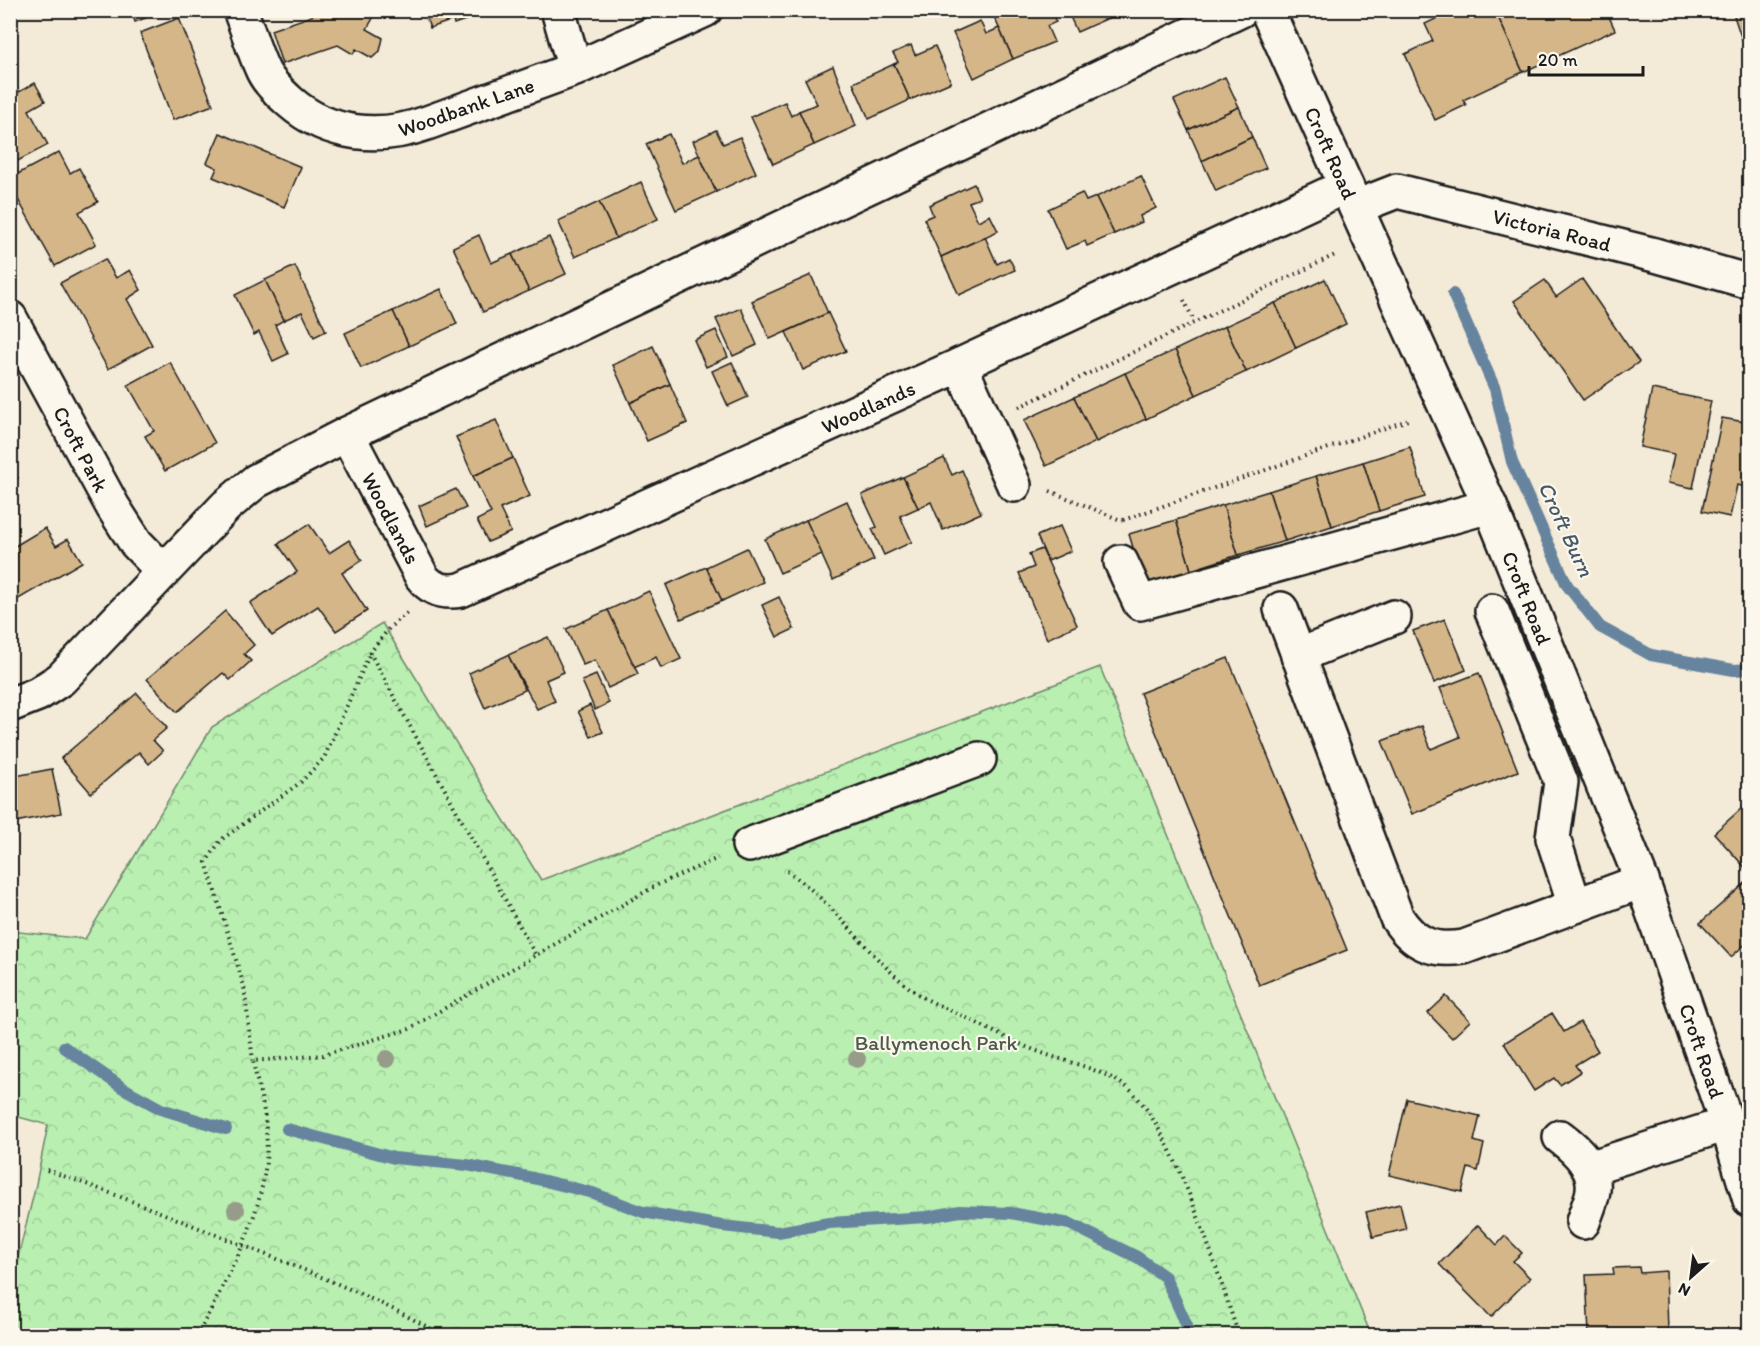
<svg xmlns="http://www.w3.org/2000/svg" width="1760" height="1346" viewBox="0 0 1760 1346" font-family="Itim,sans-serif">
	<defs>
		<pattern id="forest-crowns" width="20" height="18" patternUnits="userSpaceOnUse" patternTransform="scale(1.5)"><rect width="20" height="18" fill="#b9efb1"/><path d="M2 6a3 3 0 1 1 6 0M12 15a3 3 0 1 1 6 0" fill="none" stroke="#9ecc98"/></pattern>
	</defs>
	<rect width="100%" height="100%" fill="#f3ead8"/>
	<filter id="ink" filterUnits="userSpaceOnUse"><feTurbulence type="fractalNoise" baseFrequency=".0167" numOctaves="2"/><feDisplacementMap in="SourceGraphic" scale="12" xChannelSelector="R" yChannelSelector="G"/><feConvolveMatrix kernelMatrix="1 2 1 2 8 2 1 2 1" color-interpolation-filters="sRGB"/></filter>
	<g filter="url(#ink)">
		<!-- forest -->
		<polygon fill="url(#forest-crowns)" stroke="#6a8666" stroke-width="1.5" points="382,623 541,880 1100,667 1371,1335 11,1335 11,1285 35,1189 48,1125 11,1115 10,931 85,939 212,727"/>
		<g fill="none" stroke-linecap="round" stroke-linejoin="round">
			<!-- stream -->
			<g stroke="#66849e" stroke-width="12">
				<polyline points="1453,294 1495,389 1512,462 1567,585 1600,627 1651,655 1734,670 1750,669"/>
				<polyline points="64,1047 123,1088 161,1109 226,1129"/>
				<polyline points="287,1129 394,1158 467,1165 533,1178 593,1193 643,1212 722,1226 778,1232 829,1223 927,1217 960,1211 1011,1213 1070,1224 1137,1257 1165,1277 1187,1326 1186,1336"/>
			</g>
		</g>
		<!-- building -->
		<g fill="#d5b689" stroke="#1c1c1c" stroke-width="1.5">
			<polygon points="131,10 166,10 135,22"/>
			<polygon points="315,10 377,11 367,29 383,38 380,51 372,58 356,49 353,54 338,45 282,64 271,30 312,16"/>
			<polygon points="423,10 494,10 454,24 453,20 430,28"/>
			<polygon points="991,10 1050,10 1056,22 1047,26 1054,42 1013,59"/>
			<polygon points="1067,10 1113,10 1115,15 1077,32"/>
			<polygon points="1454,10 1495,10 1523,72 1463,100 1466,105 1435,120 1405,54 1433,41 1425,24"/>
			<polygon points="1495,10 1606,10 1615,30 1523,72"/>
			<polygon points="1732,10 1750,10 1750,48 1745,49"/>
			<polygon points="179,18 213,105 173,120 140,33"/>
			<polygon points="980,21 986,34 999,28 1013,59 974,78 953,33"/>
			<polygon points="911,45 915,55 935,46 951,82 910,100 894,64 898,62 893,53"/>
			<polygon points="894,64 910,100 869,119 853,83"/>
			<polygon points="833,66 856,126 814,145 799,111 817,104 805,79"/>
			<polygon points="10,77 19,92 35,83 45,101 29,110 48,145 10,165"/>
			<polygon points="1225,77 1239,107 1188,130 1174,100"/>
			<polygon points="785,102 791,116 799,111 814,145 773,164 751,117"/>
			<polygon points="1239,107 1252,137 1202,161 1188,130"/>
			<polygon points="716,130 723,144 740,137 756,173 716,192 693,141"/>
			<polygon points="220,133 301,167 284,207 213,177 217,168 207,163"/>
			<polygon points="669,134 682,163 699,155 716,192 676,210 646,144"/>
			<polygon points="1252,137 1266,168 1216,191 1202,161"/>
			<polygon points="59,152 70,173 79,168 98,202 79,212 96,244 55,266 10,185 10,178"/>
			<polygon points="1141,176 1156,208 1140,216 1142,222 1114,234 1096,197"/>
			<polygon points="641,182 658,219 616,238 599,202"/>
			<polygon points="974,184 980,198 969,202 978,221 990,215 998,231 941,257 924,219 933,215 929,205"/>
			<polygon points="1082,193 1086,201 1096,197 1114,234 1087,246 1085,241 1066,249 1048,209"/>
			<polygon points="599,202 616,238 575,257 558,221"/>
			<polygon points="479,235 491,263 512,254 529,291 483,312 453,247"/>
			<polygon points="549,237 566,274 529,291 512,254"/>
			<polygon points="985,237 997,264 1009,258 1015,270 959,295 941,257"/>
			<polygon points="105,259 116,278 130,270 141,290 127,299 152,345 108,369 60,283"/>
			<polygon points="295,266 326,331 314,337 302,312 284,320 265,280"/>
			<polygon points="811,275 828,313 770,339 752,301"/>
			<polygon points="1325,279 1346,324 1296,348 1275,303"/>
			<polygon points="1582,279 1639,362 1583,400 1514,301 1545,280 1556,297"/>
			<polygon points="265,280 284,320 275,325 288,354 273,361 259,332 254,335 235,295"/>
			<polygon points="441,289 457,324 409,346 393,311"/>
			<polygon points="1275,303 1296,348 1246,372 1225,326"/>
			<polygon points="741,308 757,345 733,356 716,319"/>
			<polygon points="393,311 409,346 361,368 345,333"/>
			<polygon points="828,313 846,351 803,370 786,332"/>
			<polygon points="1225,326 1246,372 1196,395 1175,350"/>
			<polygon points="716,330 728,357 706,367 694,340"/>
			<polygon points="653,346 670,384 630,403 613,365"/>
			<polygon points="1175,350 1196,395 1146,419 1125,373"/>
			<polygon points="170,362 215,443 165,471 145,436 154,431 128,385"/>
			<polygon points="732,362 748,397 728,406 712,371"/>
			<polygon points="1125,373 1146,419 1096,442 1074,397"/>
			<polygon points="670,384 687,423 647,441 630,403"/>
			<polygon points="1652,389 1711,401 1693,488 1668,483 1674,454 1640,447"/>
			<polygon points="1074,397 1096,442 1046,466 1024,420"/>
			<polygon points="1722,418 1750,423 1750,488 1737,485 1730,517 1702,511"/>
			<polygon points="496,420 513,458 473,476 456,437"/>
			<polygon points="1410,447 1425,497 1379,511 1363,462"/>
			<polygon points="513,458 530,496 500,509 511,532 488,542 477,520 491,513 473,476"/>
			<polygon points="944,458 952,475 962,470 981,513 943,530 931,502 918,508 903,477"/>
			<polygon points="1363,462 1379,511 1332,526 1316,476"/>
			<polygon points="10,464 18,478 10,481"/>
			<polygon points="1316,476 1332,526 1285,541 1269,491"/>
			<polygon points="903,477 918,508 900,516 912,542 884,555 872,529 877,527 862,495"/>
			<polygon points="456,489 466,508 427,526 419,506"/>
			<polygon points="1269,491 1285,541 1238,555 1223,505"/>
			<polygon points="847,501 874,560 833,580 806,520"/>
			<polygon points="1223,505 1238,555 1191,570 1176,520"/>
			<polygon points="806,520 822,554 780,573 765,539"/>
			<polygon points="1176,520 1191,570 1144,585 1129,534"/>
			<polygon points="309,524 329,553 349,540 362,560 342,573 367,611 336,631 318,606 272,636 250,603 297,572 278,544"/>
			<polygon points="1060,526 1071,551 1048,561 1037,536"/>
			<polygon points="45,528 56,546 68,539 82,562 10,604 10,549"/>
			<polygon points="747,548 763,582 722,601 706,567"/>
			<polygon points="1042,549 1077,625 1047,639 1019,573 1034,567 1029,554"/>
			<polygon points="706,567 722,601 681,619 666,585"/>
			<polygon points="649,591 681,659 661,668 656,657 634,667 608,610"/>
			<polygon points="779,597 794,629 777,637 762,605"/>
			<polygon points="608,610 638,674 608,688 595,660 583,665 566,629"/>
			<polygon points="225,611 254,645 244,654 251,661 230,680 223,673 177,712 147,679"/>
			<polygon points="1445,619 1466,670 1434,683 1413,631"/>
			<polygon points="548,637 564,672 546,680 555,701 537,709 508,655"/>
			<polygon points="508,655 525,690 485,708 469,673"/>
			<polygon points="1228,658 1347,950 1259,985 1140,693"/>
			<polygon points="1479,673 1518,771 1412,814 1382,741 1422,726 1431,749 1460,737 1440,688"/>
			<polygon points="596,675 609,703 595,710 582,681"/>
			<polygon points="137,693 167,728 153,740 163,751 149,764 139,752 91,793 61,758"/>
			<polygon points="590,705 603,732 591,737 578,711"/>
			<polygon points="52,769 61,813 10,823 10,777"/>
			<polygon points="1750,801 1750,873 1714,833"/>
			<polygon points="1750,879 1750,940 1731,957 1700,923"/>
			<polygon points="1446,996 1470,1021 1452,1038 1428,1013"/>
			<polygon points="1552,1013 1564,1032 1580,1022 1598,1051 1575,1065 1580,1072 1560,1085 1554,1078 1534,1091 1504,1043"/>
			<polygon points="1407,1099 1480,1116 1474,1141 1484,1144 1478,1171 1468,1168 1462,1192 1389,1175"/>
			<polygon points="1400,1204 1406,1229 1373,1237 1366,1212"/>
			<polygon points="1478,1225 1497,1245 1505,1236 1522,1253 1513,1261 1530,1278 1491,1317 1439,1264"/>
			<polygon points="1639,1267 1640,1273 1666,1271 1668,1331 1589,1334 1586,1275 1614,1274 1613,1268"/>
		</g>
		<g fill="none" stroke-linecap="round" stroke-linejoin="round">
			<defs>
				<g id="minor">
					<path d="M240,10C248,30 254,52 263,71C269,83 280,93 290,102C329,136 380,140 427,123L575,69L705,10"/>
					<polyline points="558,10 575,69"/>
					<path d="M1241,10L347,434L422,577C432,590 445,593 461,590L960,365L1346,186"/>
					<polyline points="1267,10 1490,506 1642,881 1727,1124 1750,1200"/>
					<polyline points="1356,207 1397,191 1655,255 1750,282"/>
					<polyline points="10,318 113,507 136,543 163,571"/>
					<polyline points="960,365 1014,485"/>
					<polyline points="1121,562 1140,603 1490,506"/>
					<path d="M1281,609L1397,918C1414,944 1433,952 1464,947L1642,881"/>
					<polyline points="1492,611 1561,782 1553,838 1575,906"/>
					<polyline points="1298,656 1394,617"/>
					<polyline points="10,705 38,694 61,679 226,506 256,481 347,434"/>
					<polyline points="749,845 979,759"/>
					<path d="M1560,1137C1576,1149 1596,1167 1593,1190C1592,1200 1586,1212 1583,1222"/>
					<polyline points="1589,1168 1727,1124"/>
				</g>
			</defs>
			<!-- minor casing -->
			<use href="#minor" stroke="#1c1c1c" stroke-width="38"/>
			<!-- path -->
			<g stroke="#1c1c1c" stroke-width="4" stroke-dasharray="1.5 4.5" stroke-linecap="butt">
				<polyline points="1184,300 1194,321"/>
				<polyline points="1019,407 1337,254"/>
				<polyline points="1050,491 1123,521"/>
				<polyline points="1123,520 1411,419"/>
				<polyline points="407,613 390,627 370,653 535,954"/>
				<path d="M787,871C838,905 868,959 918,994C931,1003 948,1009 963,1016C990,1030 1017,1044 1045,1054C1071,1063 1103,1070 1125,1086C1172,1119 1219,1278 1239,1336"/>
				<polyline points="253,1061 244,986 206,862 221,840 301,782 324,758 370,653"/>
				<path d="M47,1170C104,1190 158,1211 214,1234C292,1265 370,1294 444,1336"/>
				<path d="M197,1336C229,1273 273,1203 266,1129C265,1107 257,1084 253,1061L323,1055L409,1029L655,886L718,858"/>
			</g>
			<!-- minor -->
			<use href="#minor" stroke="#fbf7ec" stroke-width="33"/>
		</g>
		<!-- trees -->
		<g fill="#979b89">
			<circle cx="387" cy="1059" r="9"/>
			<circle cx="857" cy="1059" r="9"/>
			<circle cx="236" cy="1210" r="9"/>
		</g>
	</g>
	<g text-anchor="middle" dominant-baseline="central" stroke-width="4.5" stroke-linejoin="round" paint-order="stroke">
		<!-- street labels -->
		<g font-size="21" fill="#1c1c1c" stroke="#fbf7ec">
			<text transform="translate(466 107) rotate(-19)">Woodbank Lane</text>
			<text transform="translate(1331 153) rotate(66)">Croft Road</text>
			<text transform="translate(1552 230) rotate(14)">Victoria Road</text>
			<text transform="translate(868 407) rotate(-24)">Woodlands</text>
			<text transform="translate(81 449) rotate(62)">Croft Park</text>
			<text transform="translate(391 518) rotate(62)">Woodlands</text>
			<text transform="translate(1527 598) rotate(68)">Croft Road</text>
			<text transform="translate(1702 1051) rotate(71)">Croft Road</text>
		</g>
		<!-- park labels -->
		<g font-size="21" fill="#4b5b49" stroke="#fbf7ec">
			<text x="936" y="1042">Ballymenoch Park</text>
		</g>
		<!-- water labels -->
		<g font-size="22" font-style="italic" fill="#475968" stroke="#fbf7ec">
			<text transform="translate(1566 529) rotate(65)">Croft Burn</text>
		</g>
	</g>
	<!-- margin -->
	<rect width="1760" height="1346" fill="none" stroke="#fbf7ec" stroke-width="36"/>
	<rect x="18" y="18" width="1724" height="1310" fill="none" stroke="#1c1c1c" stroke-width="2" filter="url(#ink)"/>
	<!-- north arrow -->
	<g transform="translate(1691 1277) rotate(208)" stroke="#fbf7ec" stroke-width="4.5" paint-order="stroke">
	<path d="M0-4.5L10 22L0 15L-10 22Z" fill="#1c1c1c"/>
	<text y="-9" font-size="16" font-weight="bold" text-anchor="middle" fill="#1c1c1c">N</text>
	</g>
	<!-- scale -->
	<path d="M1529 66v9h114v-9" fill="none" stroke="#1c1c1c" stroke-width="3"/>
	<text x="1538" y="66" font-size="18" fill="#1c1c1c" stroke="#fbf7ec" stroke-width="4.5" paint-order="stroke">20 m</text>
</svg>
